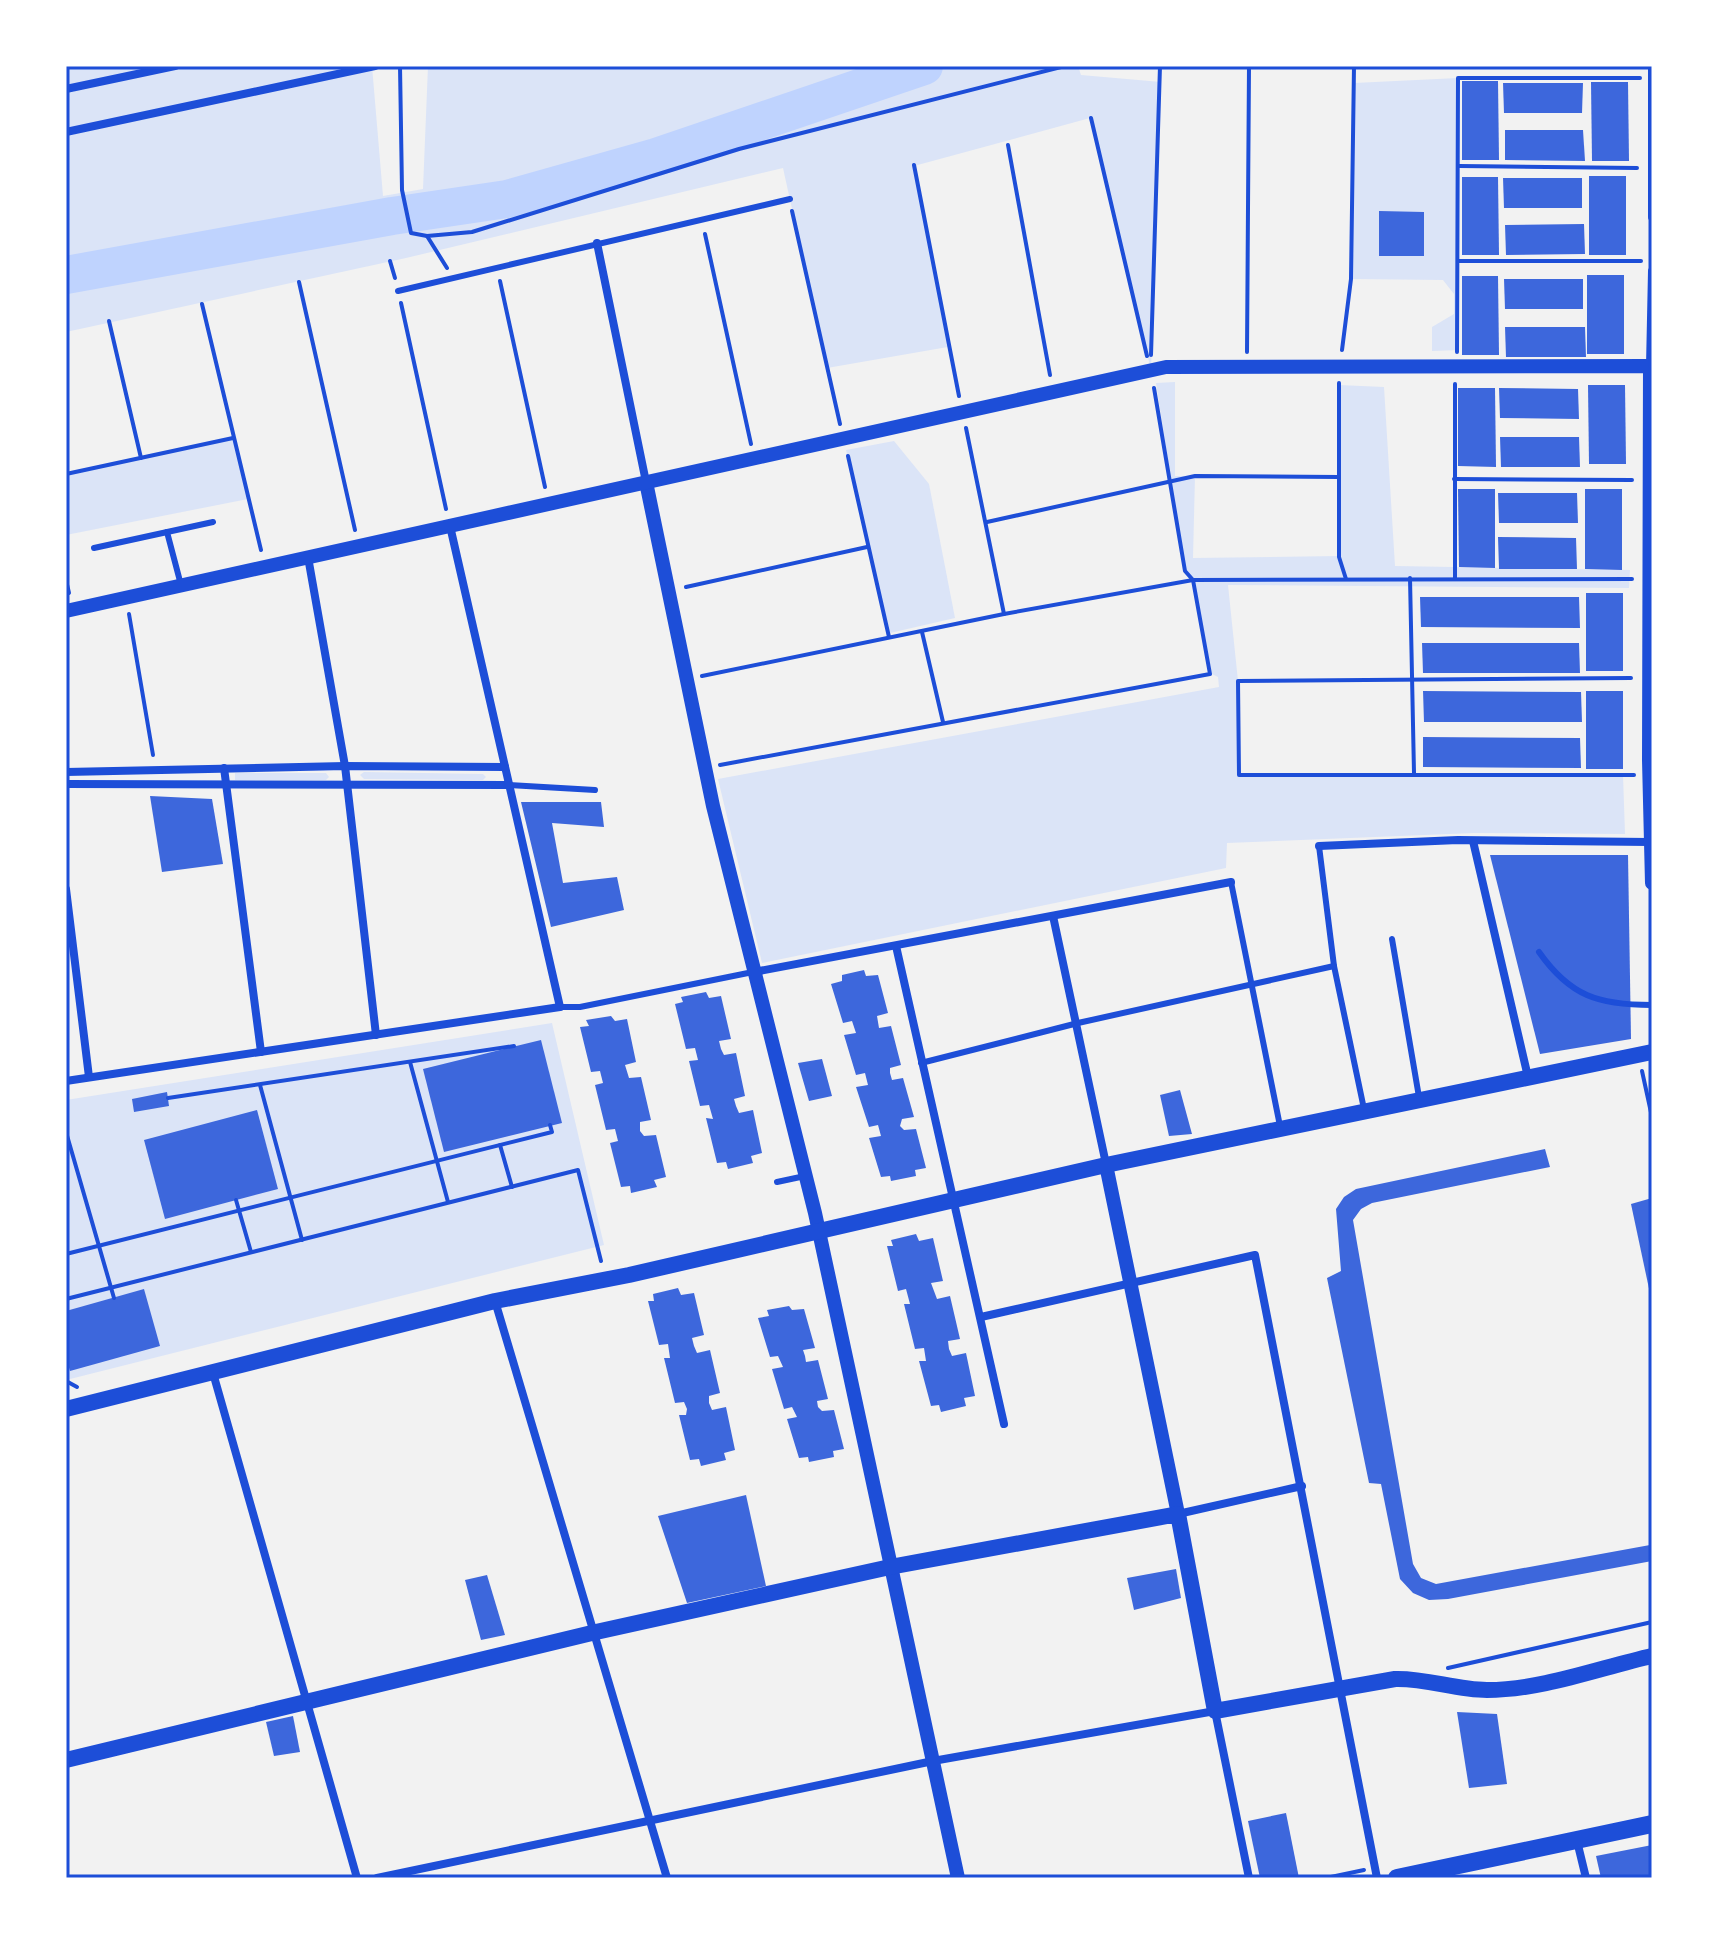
<svg xmlns="http://www.w3.org/2000/svg" width="1718" height="1944" viewBox="0 0 1718 1944" font-family="Arial,sans-serif">
	<rect width="100%" height="100%" fill="#f2f2f2"/>
	<!-- green -->
	<g fill="#dbe4f7">
		<polygon points="372,66 383,196 423,189 428,66 1078,66 1081,75 1161,82 1151,370 1090,118 914,166 948,347 942,348 827,368 783,168 406,258 66,332 66,67"/>
		<polygon points="1458,78 1458,350 1432,351 1432,327 1454,314 1454,294 1443,280 1351,279 1354,83"/>
		<polygon points="1175,382 1175,476 1195,476 1193,558 1339,556 1339,385 1384,387 1395,566 1630,570 1629,588 1228,585 1238,681 1239,775 1623,775 1625,834 1474,833 1227,843 1226,868 762,963 718,779 1219,687 1218,677 1212,674 1193,580 1185,571 1156,383"/>
		<polygon points="233,438 248,499 66,535 66,474"/>
		<polygon points="894,441 929,484 955,618 890,633 846,450"/>
		<polygon points="364,772 483,774 486,777 483,780 364,779 360,775"/>
		<polygon points="235,773 326,773 329,777 326,780 235,780"/>
		<polygon points="552,1023 604,1245 66,1380 66,1100"/>
	</g>
	<g fill="none" stroke-linecap="round" stroke-linejoin="round">
		<!-- river -->
		<polyline stroke="#bfd3fe" stroke-width="38" points="66,275 392,216 507,199 656,157 924,66"/>
	</g>
	<!-- building -->
	<g fill="#3d67dc">
		<polygon points="1462,81 1498,81 1499,160 1462,160"/>
		<polygon points="1591,82 1628,82 1629,161 1592,161"/>
		<polygon points="1503,83 1583,83 1582,113 1504,113"/>
		<polygon points="1505,130 1583,130 1585,161 1505,160"/>
		<rect x="1589" y="176" width="37" height="79"/>
		<polygon points="1462,177 1498,177 1499,255 1462,255"/>
		<polygon points="1503,178 1582,178 1582,208 1504,208"/>
		<polygon points="1379,211 1424,212 1424,256 1379,256"/>
		<polygon points="1584,224 1585,254 1506,255 1505,225"/>
		<rect x="1587" y="275" width="37" height="79"/>
		<polygon points="1462,276 1498,276 1499,355 1462,355"/>
		<polygon points="1504,279 1583,279 1583,309 1505,309"/>
		<polygon points="1505,327 1585,327 1586,357 1506,357"/>
		<polygon points="1588,385 1625,385 1626,464 1589,464"/>
		<polygon points="1458,388 1495,388 1496,467 1458,466"/>
		<polygon points="1499,388 1578,389 1579,419 1500,418"/>
		<polygon points="1500,437 1579,437 1580,467 1501,467"/>
		<polygon points="1458,489 1495,489 1495,568 1459,567"/>
		<polygon points="1585,489 1622,489 1622,570 1585,569"/>
		<polygon points="1498,493 1577,493 1578,523 1499,523"/>
		<polygon points="1498,537 1576,538 1577,569 1499,569"/>
		<rect x="1586" y="593" width="37" height="78"/>
		<polygon points="1420,597 1579,597 1580,628 1421,627"/>
		<polygon points="1422,643 1579,643 1580,673 1423,673"/>
		<polygon points="1423,691 1581,692 1582,722 1424,722"/>
		<rect x="1586" y="691" width="37" height="78"/>
		<polygon points="1423,737 1580,738 1581,768 1423,767"/>
		<polygon points="150,796 212,799 223,864 162,872"/>
		<polygon points="521,802 601,802 604,827 552,823 563,883 617,877 624,910 551,927"/>
		<polygon points="1490,855 1628,855 1631,1039 1540,1054"/>
		<polygon points="864,970 866,976 878,975 888,1013 877,1016 879,1028 891,1026 901,1065 890,1068 890,1073 892,1080 903,1078 914,1117 902,1119 900,1126 904,1130 916,1129 926,1168 915,1170 916,1176 891,1181 890,1176 881,1177 869,1138 881,1136 878,1125 869,1127 856,1087 868,1085 865,1073 856,1075 844,1035 856,1033 852,1021 843,1023 831,984 842,981 842,975"/>
		<polygon points="706,992 709,998 721,996 731,1039 719,1041 721,1049 724,1055 736,1053 745,1096 734,1099 736,1106 739,1113 753,1110 762,1153 751,1156 753,1163 728,1169 726,1162 717,1163 706,1118 713,1119 709,1105 700,1106 689,1061 698,1060 695,1048 686,1049 675,1004 683,1002 681,997"/>
		<polygon points="611,1016 615,1021 627,1019 636,1062 625,1065 629,1078 641,1077 651,1120 640,1122 640,1131 644,1136 656,1135 666,1177 654,1180 657,1187 631,1193 630,1186 621,1187 610,1143 618,1141 615,1129 606,1130 595,1085 603,1083 600,1071 591,1072 580,1027 589,1026 586,1020"/>
		<polygon points="541,1040 562,1123 444,1152 423,1069"/>
		<polygon points="822,1059 832,1096 809,1101 798,1063"/>
		<polygon points="1180,1090 1192,1134 1169,1136 1160,1095"/>
		<polygon points="167,1092 169,1106 134,1112 132,1099"/>
		<polygon points="257,1110 278,1189 165,1219 144,1140"/>
		<polygon points="1545,1149 1550,1167 1372,1203 1361,1209 1353,1220 1413,1564 1421,1578 1436,1584 1650,1545 1652,1561 1448,1599 1429,1600 1413,1593 1400,1579 1381,1484 1369,1483 1327,1278 1341,1271 1336,1209 1344,1197 1356,1189"/>
		<polygon points="1652,1198 1652,1297 1651,1298 1631,1204"/>
		<polygon points="916,1234 919,1241 933,1238 943,1281 931,1283 937,1299 950,1296 960,1339 948,1341 949,1349 952,1356 966,1353 975,1396 964,1398 966,1406 941,1412 939,1405 931,1406 919,1361 926,1361 924,1348 915,1349 904,1304 910,1304 906,1289 898,1291 887,1246 893,1246 891,1240"/>
		<polygon points="678,1288 681,1295 694,1293 704,1335 692,1338 694,1346 697,1353 710,1350 720,1393 709,1396 709,1403 712,1410 726,1407 735,1450 724,1453 726,1460 701,1466 699,1459 690,1460 679,1415 686,1415 687,1409 684,1402 675,1403 664,1358 670,1358 668,1344 659,1345 648,1301 654,1301 653,1294"/>
		<polygon points="144,1289 160,1346 70,1371 66,1357 66,1311"/>
		<polygon points="789,1306 792,1310 804,1309 815,1348 803,1350 805,1356 806,1362 818,1360 828,1399 817,1401 818,1407 822,1411 834,1410 844,1449 833,1451 834,1457 809,1462 808,1457 799,1458 787,1419 797,1417 792,1407 784,1409 772,1369 783,1367 778,1356 770,1357 758,1318 769,1316 767,1310"/>
		<polygon points="746,1495 766,1586 687,1603 658,1516"/>
		<polygon points="1176,1569 1181,1598 1134,1610 1127,1578"/>
		<polygon points="487,1575 505,1635 481,1640 465,1580"/>
		<polygon points="1457,1712 1497,1714 1507,1784 1469,1788"/>
		<polygon points="293,1716 300,1752 274,1756 266,1722"/>
		<polygon points="1286,1813 1299,1878 1260,1878 1248,1821"/>
		<polygon points="1652,1845 1652,1878 1601,1878 1596,1856"/>
	</g>
	<g fill="none" stroke-linecap="round" stroke-linejoin="round">
		<!-- path -->
		<g stroke="#1d4ed8" stroke-width="4">
			<polyline points="400,66 402,190 411,233 427,236 472,232 739,149 1065,66"/>
			<polyline points="1091,118 1147,356"/>
			<polyline points="1008,145 1050,375"/>
			<polyline points="914,165 959,396"/>
			<polyline points="1459,166 1637,168"/>
			<polyline points="792,211 840,424"/>
			<polyline points="705,234 751,444"/>
			<polyline points="427,236 447,268"/>
			<polyline points="390,261 395,278"/>
			<polyline points="1459,261 1641,261"/>
			<polyline points="500,281 545,487"/>
			<polyline points="299,282 355,530"/>
			<polyline points="401,303 446,509"/>
			<polyline points="202,304 261,550"/>
			<polyline points="109,321 141,458"/>
			<polyline points="1342,350 1351,279 1354,66"/>
			<polyline points="1247,352 1249,66"/>
			<polyline points="1457,352 1458,78 1640,78"/>
			<polyline points="1151,355 1160,66"/>
			<polyline points="1339,383 1339,557 1346,579"/>
			<polyline points="966,428 1004,614"/>
			<polyline points="848,456 889,637"/>
			<polyline points="66,474 233,438"/>
			<polyline points="1454,479 1632,480"/>
			<polyline points="987,522 1195,476 1339,477"/>
			<polyline points="1410,578 1414,773"/>
			<polyline points="1455,578 1455,384"/>
			<polyline points="66,580 69,593"/>
			<polyline points="686,587 867,547"/>
			<polyline points="129,614 153,755"/>
			<polyline points="922,632 943,722"/>
			<polyline points="702,676 1004,614 1193,580 1632,579"/>
			<polyline points="1631,678 1238,681 1239,775 1634,775"/>
			<polyline points="720,765 1210,674 1193,580 1185,571 1154,388"/>
			<polyline points="410,1062 448,1202"/>
			<polyline points="1642,1071 1652,1117"/>
			<polyline points="260,1085 302,1240"/>
			<polyline points="168,1098 514,1046"/>
			<polyline points="66,1132 114,1298"/>
			<polyline points="500,1145 512,1187"/>
			<polyline points="236,1200 251,1252"/>
			<polyline points="66,1254 552,1132 550,1125"/>
			<polyline points="66,1299 578,1170 601,1261"/>
			<polyline points="66,1381 77,1387"/>
			<polyline points="1448,1668 1652,1622"/>
			<polyline points="1326,1878 1364,1870"/>
		</g>
		<!-- service -->
		<g stroke="#1d4ed8" stroke-width="6">
			<polyline points="398,291 790,199"/>
			<polyline points="167,532 181,585"/>
			<polyline points="94,548 213,522"/>
			<polyline points="509,785 595,790"/>
			<polyline points="1319,846 1334,966 1364,1109"/>
			<polyline points="1231,882 1280,1126"/>
			<polyline points="1392,939 1419,1097"/>
			<path d="M1539,952C1570,996 1598,1005 1652,1005"/>
			<polyline points="560,1007 580,1007 753,972"/>
			<polyline points="921,1063 1078,1023 1334,966"/>
			<polyline points="777,1182 805,1176"/>
		</g>
		<!-- minor -->
		<g stroke="#1d4ed8" stroke-width="8">
			<polyline points="1652,66 1652,217"/>
			<polyline points="66,89 175,66"/>
			<polyline points="66,132 375,66"/>
			<polyline points="597,243 646,482"/>
			<polyline points="1650,366 1652,271"/>
			<polyline points="308,557 345,766 376,1035"/>
			<polyline points="224,768 261,1052"/>
			<polyline points="66,772 345,766 505,767"/>
			<polyline points="66,784 509,785"/>
			<polyline points="1473,841 1528,1077"/>
			<polyline points="1319,846 1458,840 1650,842"/>
			<polyline points="66,889 89,1077"/>
			<polyline points="1053,916 1106,1164"/>
			<polyline points="896,946 1004,1424"/>
			<polyline points="754,972 1231,882"/>
			<polyline points="66,1081 560,1007 450,526"/>
			<polyline points="495,1301 667,1878"/>
			<polyline points="981,1317 1255,1255 1377,1878"/>
			<polyline points="213,1373 357,1878"/>
			<polyline points="1178,1514 1302,1486"/>
			<polyline points="1577,1841 1586,1878"/>
			<polyline points="377,1878 933,1761 1215,1711 1249,1878"/>
		</g>
		<!-- tertiary -->
		<g stroke="#1d4ed8" stroke-width="14">
			<polyline points="646,482 713,806 815,1213 958,1878"/>
			<polyline points="66,611 1166,367 1650,366 1649,760 1652,883"/>
			<polyline points="1106,1165 1178,1514"/>
		</g>
		<!-- secondary -->
		<g stroke="#1d4ed8" stroke-width="16">
			<polyline points="66,1409 495,1301 629,1275 1106,1165 1652,1052"/>
			<path d="M66,1760L596,1632L890,1567L1178,1514L1215,1711L1395,1679C1427,1678 1455,1690 1487,1690C1542,1690 1599,1668 1652,1656"/>
		</g>
		<!-- primary -->
		<polyline stroke="#1d4ed8" stroke-width="18" points="1397,1878 1652,1824"/>
	</g>
	<!-- border -->
	<rect width="1718" height="1944" fill="none" stroke="#ffffff" stroke-width="136"/>
	<rect x="68" y="68" width="1582" height="1808" fill="none" stroke="#1d4ed8" stroke-width="3"/>
</svg>
